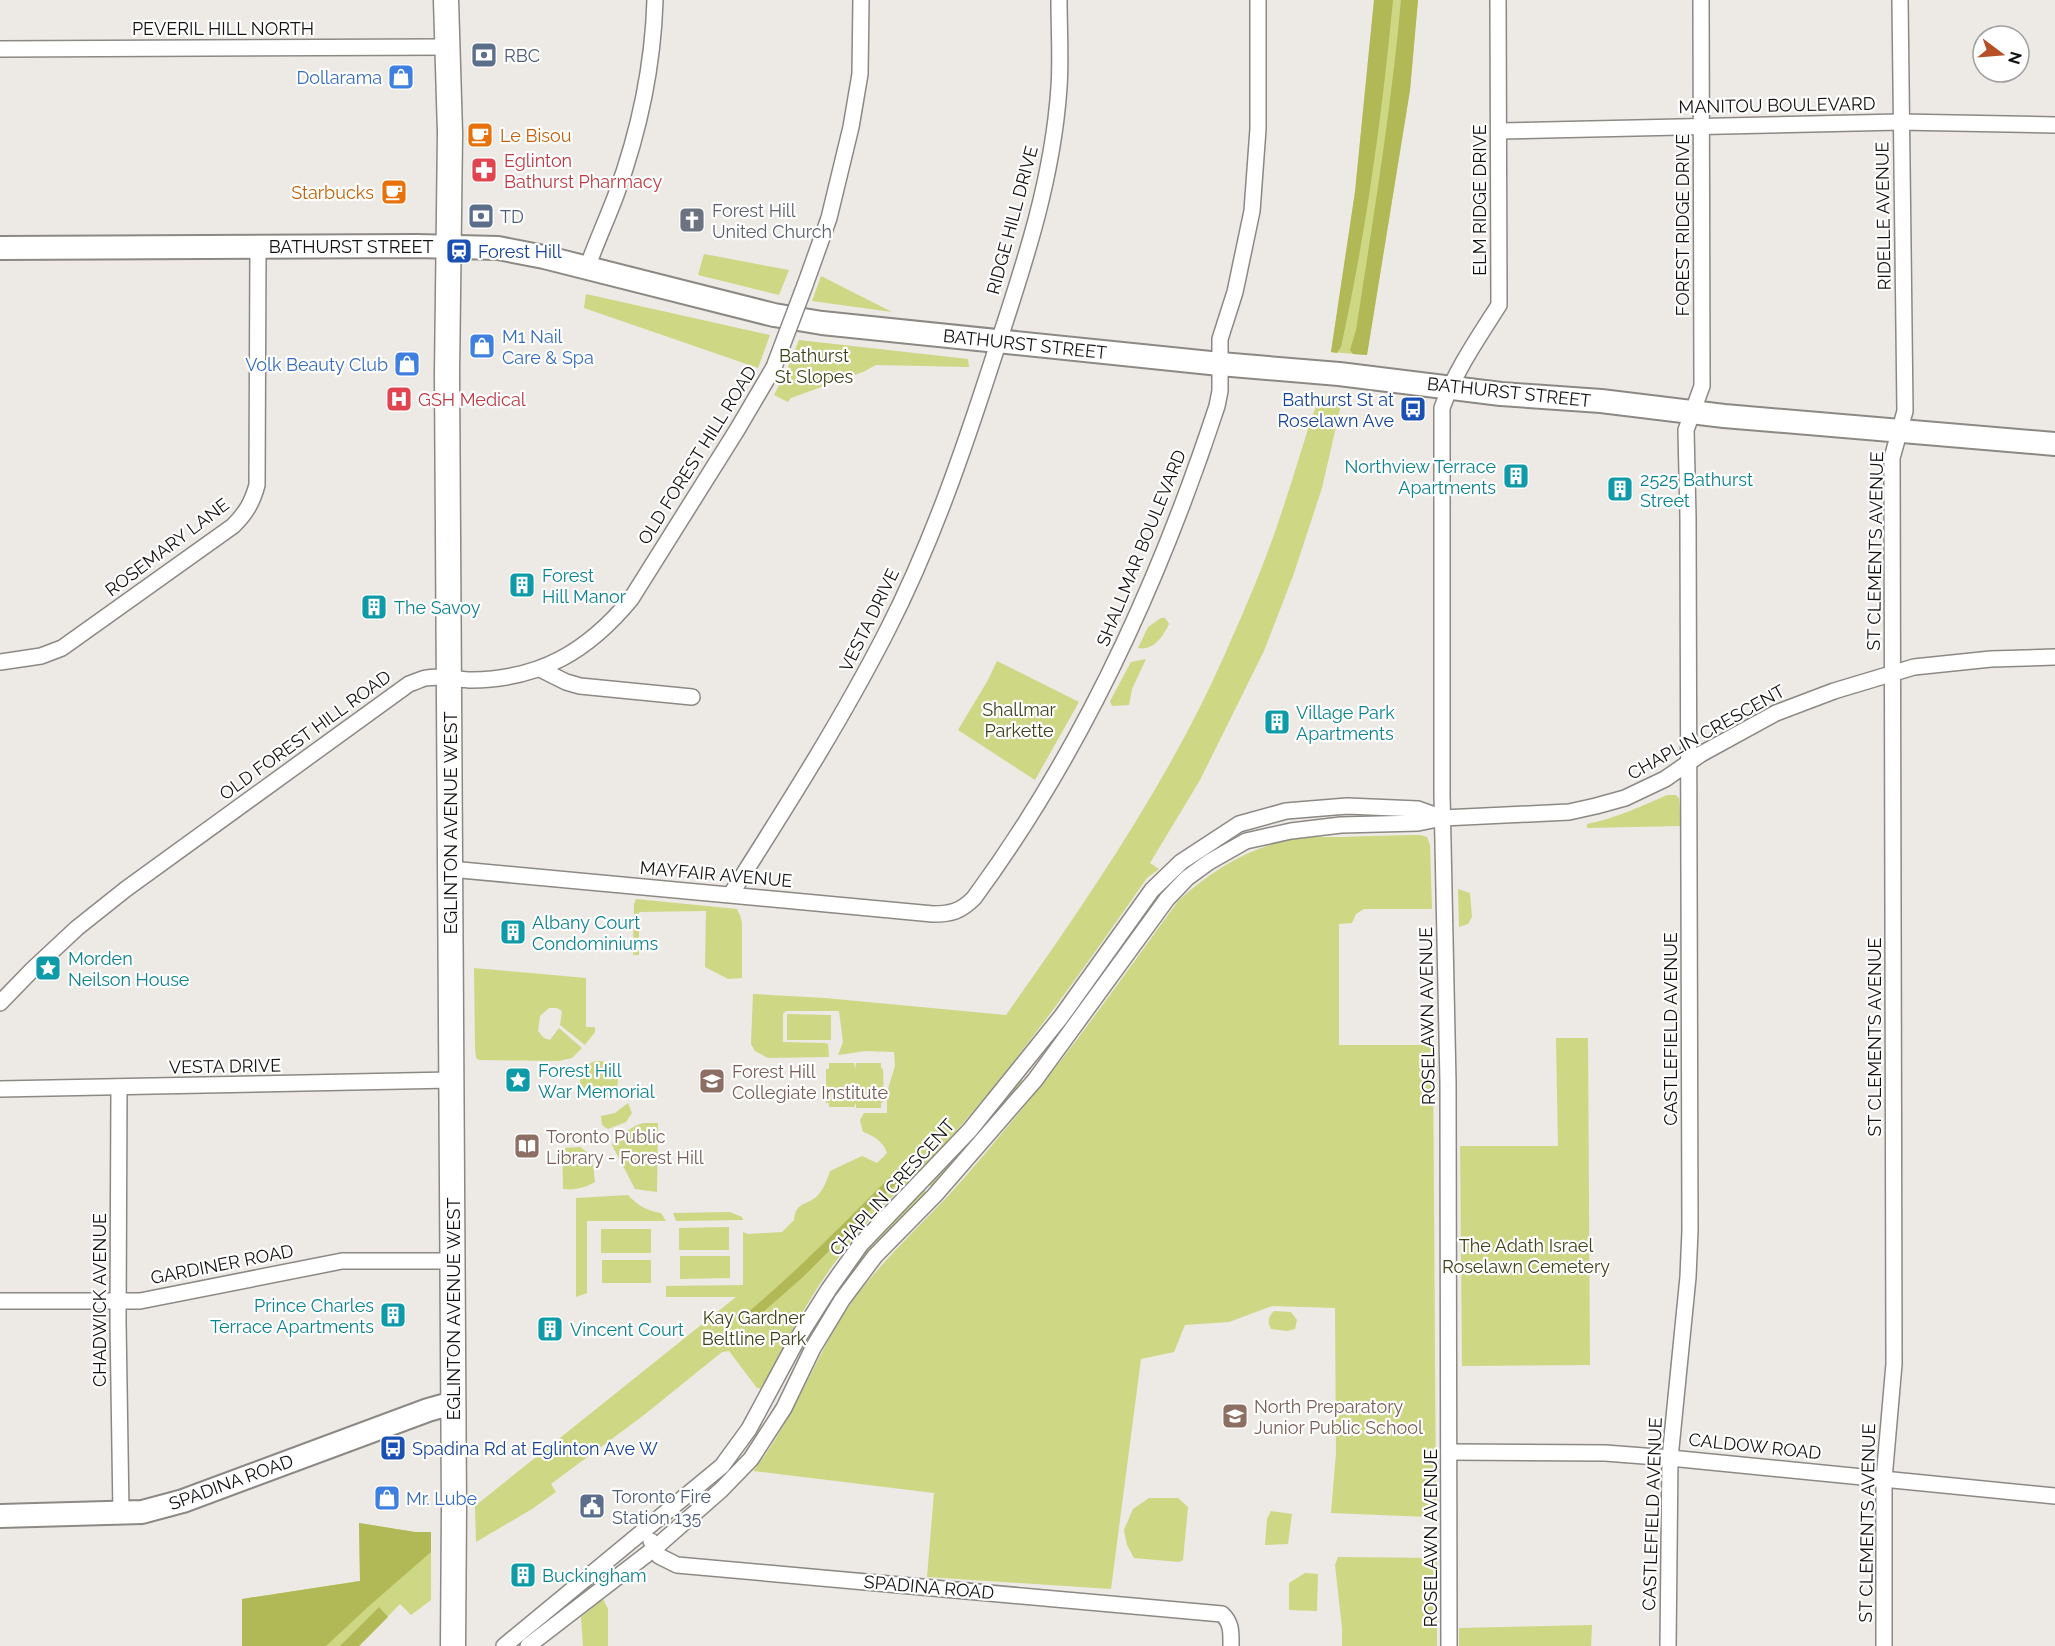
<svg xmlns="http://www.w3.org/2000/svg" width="2055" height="1646" viewBox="0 0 2055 1646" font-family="Raleway,sans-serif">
	<rect width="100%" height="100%" fill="#ede9e5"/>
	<!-- green -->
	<g fill="#ced784">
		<polygon points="1374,0 1418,0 1410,90 1367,355 1331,352 1355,192"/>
		<polygon points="704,254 789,270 779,295 698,275"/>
		<polygon points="821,276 892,312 812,301"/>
		<polygon points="586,294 770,335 758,368 584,308"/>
		<polygon points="799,340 968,359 969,367 876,365 863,372 791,398 788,402 774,395 787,370"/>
		<path d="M1324,395L1343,396L1322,488L1293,576L1264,651L1200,780L1150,863L1159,869L1147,878C1087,964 1027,1049 958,1129C927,1166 889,1197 857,1234C818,1280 788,1335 762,1389L757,1388L729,1351L722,1352L644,1415L551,1484L556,1492L532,1509L476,1542L475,1506L736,1297H666V1286L743,1285V1232L748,1234L782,1232L794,1220C796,1202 805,1206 816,1197C823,1191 827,1180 830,1171L862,1156L877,1163L887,1153C883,1141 874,1136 863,1132L860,1120L864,1113H887V1092L895,1066L894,1052L866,1051L838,1055L843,1042L839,1011H786L783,1014V1042L825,1043L828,1044L829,1057L768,1058L755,1051L751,1044L753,994L825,998L1006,1015C1087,900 1168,783 1225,654C1244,611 1263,568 1278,523C1287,497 1295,471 1303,445C1309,428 1312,409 1324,395Z"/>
		<path d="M1161,618H1165L1169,624C1163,636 1154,651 1138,648L1148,627Z"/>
		<polygon points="1146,659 1132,689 1129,705 1112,706 1110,701 1131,662"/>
		<polygon points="997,661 1079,702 1035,780 958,730 988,680"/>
		<path d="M1667,795H1676L1679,798L1681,826L1587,828V824C1616,818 1640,807 1667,795Z"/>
		<path d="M1420,835L1427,837L1430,845L1432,909H1364L1356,914L1352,923L1339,924V1045H1433L1436,1513L1428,1517L1331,1513L1336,1453L1335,1308L1272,1306L1229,1322L1185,1325L1174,1352L1141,1359L1111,1589L927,1577L934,1493L753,1471C796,1418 816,1351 856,1296C884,1260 916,1229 948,1196C968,1174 988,1150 1007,1127C1069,1055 1123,976 1179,900C1211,871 1245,850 1287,840C1305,836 1324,837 1342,837C1368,836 1394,835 1420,835Z"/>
		<polygon points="1458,889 1470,893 1472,917 1468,924 1459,927"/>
		<polygon points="636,899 737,909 740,915 742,923 742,978 728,979 705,967 706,911 639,912 639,955 633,955 634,904"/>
		<polygon points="474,968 586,978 586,1027 595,1027 595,1032 585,1045 560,1025 562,1011 557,1008 549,1008 540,1016 538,1031 544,1038 550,1040 559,1028 582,1048 572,1058 559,1061 479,1060 476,1058 475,1048"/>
		<polygon points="787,1014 831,1015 831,1040 787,1040"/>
		<polygon points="1556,1038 1588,1038 1590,1365 1462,1366 1460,1146 1558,1146"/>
		<circle cx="599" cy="1080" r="19"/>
		<polygon points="829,1063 854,1063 855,1069 856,1063 881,1063 881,1068 883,1069 884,1102 881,1103 881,1108 856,1108 856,1103 854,1107 829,1107 829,1103 826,1103 826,1069 829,1069"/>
		<polygon points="1020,1079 1025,1082 934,1190 928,1184"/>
		<polygon points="628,1103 632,1113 626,1122 608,1129 602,1125 601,1116 615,1113"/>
		<path d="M644,1123H658L657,1192L635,1189L612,1145L615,1137C625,1133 636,1124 644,1123Z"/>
		<path d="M580,1147L592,1156L595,1182C584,1188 576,1190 563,1189L562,1148Z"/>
		<polygon points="923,1189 929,1195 818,1330 815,1329 814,1324 852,1266"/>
		<path d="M628,1195C637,1205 647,1211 661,1213L666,1221H587V1293L576,1297V1198Z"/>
		<polygon points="730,1212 742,1217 743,1220 676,1221 673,1213"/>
		<polygon points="729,1227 729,1250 679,1250 679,1228"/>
		<rect x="601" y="1229" width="50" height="24"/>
		<polygon points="680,1256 730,1256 730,1278 680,1279"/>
		<rect x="602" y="1260" width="49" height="23"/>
		<path d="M1274,1311L1291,1312L1297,1320L1295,1329L1287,1331L1271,1329C1267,1322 1268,1317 1274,1311Z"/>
		<polygon points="1149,1498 1178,1498 1188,1507 1183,1560 1179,1562 1134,1558 1127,1545 1124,1530 1133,1509"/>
		<polygon points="1271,1511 1292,1514 1288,1544 1265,1545 1267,1519"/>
		<polygon points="359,1523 415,1532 431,1532 431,1600 411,1615 400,1604 359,1646 242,1646 242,1599 360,1581"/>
		<polygon points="1338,1557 1437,1558 1437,1646 1342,1646 1342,1628 1335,1565"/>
		<polygon points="1305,1573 1318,1574 1317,1611 1289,1610 1289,1583"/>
		<polygon points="603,1599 608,1609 608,1646 583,1646 581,1617"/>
		<polygon points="1592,1625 1591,1646 1459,1646 1459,1628"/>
	</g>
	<!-- forest -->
	<g fill="#b0b955">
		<path d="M1374,0H1393C1382,116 1366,233 1341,347L1337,353L1331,352L1355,192Z"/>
		<path d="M1401,0H1418L1410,90L1367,355L1353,354L1350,350L1356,330C1373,220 1391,111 1401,0Z"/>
		<path d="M900,1167L907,1173L803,1277L754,1320L741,1318C798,1271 848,1219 900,1167Z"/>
		<polygon points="359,1523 415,1532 431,1532 431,1552 369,1606 326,1646 242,1646 242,1599 360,1581"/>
		<polygon points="379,1607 388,1617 359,1646 340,1646"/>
	</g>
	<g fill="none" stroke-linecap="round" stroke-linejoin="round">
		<defs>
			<g id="street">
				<polyline points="0,49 447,47"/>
				<polyline points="1499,131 1900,122 2055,125"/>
				<path d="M587,268C596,243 607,219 616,195C639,132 653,67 655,0"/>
				<polyline points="805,285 829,218 851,127 860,74 861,0"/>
				<path d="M0,662L41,656L62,648L233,526C246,513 252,503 257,485L258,246"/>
				<polyline points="540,669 566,682 580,686 692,697"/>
				<path d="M450,869L933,914C952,914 961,911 974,898C1083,750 1160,580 1217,406L1220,391V339L1235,292L1252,211L1258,129V0"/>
				<path d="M731,894C786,807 840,723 887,631C932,543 964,449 994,356C1023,268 1053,180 1059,87C1061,59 1059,29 1059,0"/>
				<path d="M0,1003L33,969L77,928L126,889L409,684C415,682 421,679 426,678C441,675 458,680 472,680C541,679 588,651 631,599L737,430L774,367"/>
				<polyline points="119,1087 118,1322 121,1513"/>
				<polyline points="0,1089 451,1080"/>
				<polyline points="0,1301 140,1301 342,1261 452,1261"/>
				<polyline points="1449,1452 1605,1453 1670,1458 2055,1496"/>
				<path d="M651,1541L659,1556L677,1565L1222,1614C1232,1623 1231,1633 1231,1646"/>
				<polyline points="504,1646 722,1466 749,1429 798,1338 829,1289 861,1244 970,1130 1061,1017 1152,890 1181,862 1239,824 1286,811 1347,806 1418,809 1443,818"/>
				<polyline points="528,1646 655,1548 721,1490 751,1459 784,1408 813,1348 842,1300 875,1256 935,1195 1035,1080 1167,899 1187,878 1209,862 1246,841 1291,831 1341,825 1418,823 1443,818 1569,812 1596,806 1625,798 1665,779 1701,754 1776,713 1834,691 1914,667 1991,659 2055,657"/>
				<path d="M1449,1646L1448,1083L1442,795V408C1455,371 1478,338 1499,305L1498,0"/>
				<polyline points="1668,1646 1670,1458 1688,1277 1690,1231 1688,517 1686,430 1702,386 1701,0"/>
				<polyline points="1884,1646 1884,1479 1894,1364 1892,458 1905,411 1900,0"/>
			</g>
			<g id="secondary">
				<polyline points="0,248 417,246 498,248 544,257 774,315 822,323 1220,364 1339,374 1501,394 1601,401 1724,416 2055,444"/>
				<polyline points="0,1516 142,1512 183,1501 428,1410 453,1403"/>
			</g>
			<polyline id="primary" points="446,0 450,133 447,374 454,1507 453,1646"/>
		</defs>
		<!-- street casing -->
		<use href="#street" stroke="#8c8985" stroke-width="18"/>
		<!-- secondary casing -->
		<use href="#secondary" stroke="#8c8985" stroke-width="26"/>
		<!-- primary casing -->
		<use href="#primary" stroke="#8c8985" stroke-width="27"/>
		<!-- street -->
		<use href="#street" stroke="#fff" stroke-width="15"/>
		<!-- secondary -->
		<use href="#secondary" stroke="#fff" stroke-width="22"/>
		<!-- primary -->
		<use href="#primary" stroke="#fff" stroke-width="24"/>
		<defs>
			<polyline id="street-bridge" points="774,367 805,285"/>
		</defs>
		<!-- street-bridge casing -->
		<use href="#street-bridge" stroke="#8c8985" stroke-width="18" stroke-linecap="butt"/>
		<!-- street-bridge -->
		<use href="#street-bridge" stroke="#fff" stroke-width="15"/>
	</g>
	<!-- icons -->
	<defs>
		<symbol id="bank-square" viewBox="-11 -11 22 22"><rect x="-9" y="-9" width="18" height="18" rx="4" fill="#5c6f8a" stroke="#fff"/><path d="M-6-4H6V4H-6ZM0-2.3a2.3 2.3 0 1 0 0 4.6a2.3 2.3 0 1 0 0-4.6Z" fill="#fff"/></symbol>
		<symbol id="shop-square" viewBox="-11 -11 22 22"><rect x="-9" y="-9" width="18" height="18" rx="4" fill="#3f7fe0" stroke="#fff"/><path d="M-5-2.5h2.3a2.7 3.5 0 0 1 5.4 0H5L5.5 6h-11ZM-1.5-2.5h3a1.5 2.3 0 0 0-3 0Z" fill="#fff"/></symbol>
		<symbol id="cafe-square" viewBox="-11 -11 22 22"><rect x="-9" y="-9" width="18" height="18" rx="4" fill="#e8710a" stroke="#fff"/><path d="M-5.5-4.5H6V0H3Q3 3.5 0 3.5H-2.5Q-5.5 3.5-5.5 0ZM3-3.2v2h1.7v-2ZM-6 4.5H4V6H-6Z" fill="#fff"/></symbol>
		<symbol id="pharmacy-square" viewBox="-11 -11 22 22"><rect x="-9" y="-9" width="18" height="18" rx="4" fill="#e0444e" stroke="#fff"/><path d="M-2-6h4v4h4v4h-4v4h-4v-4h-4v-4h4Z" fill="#fff"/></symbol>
		<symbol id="church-square" viewBox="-11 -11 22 22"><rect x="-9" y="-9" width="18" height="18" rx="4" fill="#6b7280" stroke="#fff"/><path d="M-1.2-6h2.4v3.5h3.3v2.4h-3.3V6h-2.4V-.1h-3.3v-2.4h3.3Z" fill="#fff"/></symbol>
		<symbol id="station-square" viewBox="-11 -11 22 22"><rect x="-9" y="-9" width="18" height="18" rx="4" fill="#1a4fb4" stroke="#fff"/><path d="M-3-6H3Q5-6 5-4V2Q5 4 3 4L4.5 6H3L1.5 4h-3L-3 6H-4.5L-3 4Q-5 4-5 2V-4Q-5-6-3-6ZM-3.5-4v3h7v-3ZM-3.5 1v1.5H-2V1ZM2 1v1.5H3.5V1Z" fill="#fff"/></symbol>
		<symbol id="hospital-square" viewBox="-11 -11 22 22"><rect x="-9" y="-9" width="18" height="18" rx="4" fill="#e0444e" stroke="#fff"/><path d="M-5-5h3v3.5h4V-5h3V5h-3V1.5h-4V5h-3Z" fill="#fff"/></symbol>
		<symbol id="bus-square" viewBox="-11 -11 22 22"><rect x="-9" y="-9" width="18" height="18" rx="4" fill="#1a4fb4" stroke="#fff"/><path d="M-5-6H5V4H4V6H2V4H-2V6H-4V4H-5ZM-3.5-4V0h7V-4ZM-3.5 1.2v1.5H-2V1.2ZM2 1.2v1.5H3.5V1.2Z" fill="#fff"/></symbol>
		<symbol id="building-square" viewBox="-11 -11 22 22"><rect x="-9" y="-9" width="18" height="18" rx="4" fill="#0f9aa8" stroke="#fff"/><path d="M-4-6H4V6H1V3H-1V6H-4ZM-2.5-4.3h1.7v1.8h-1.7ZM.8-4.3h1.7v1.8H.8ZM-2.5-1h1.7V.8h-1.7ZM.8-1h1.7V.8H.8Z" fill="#fff"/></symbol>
		<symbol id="sight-square" viewBox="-11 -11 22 22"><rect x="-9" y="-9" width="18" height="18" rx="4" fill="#0f9aa8" stroke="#fff"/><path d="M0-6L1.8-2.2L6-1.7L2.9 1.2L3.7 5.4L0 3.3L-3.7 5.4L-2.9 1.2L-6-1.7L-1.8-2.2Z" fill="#fff"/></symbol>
		<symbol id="school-square" viewBox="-11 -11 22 22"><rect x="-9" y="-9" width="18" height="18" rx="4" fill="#8d6e63" stroke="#fff"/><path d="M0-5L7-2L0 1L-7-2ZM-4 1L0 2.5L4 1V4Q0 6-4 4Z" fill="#fff"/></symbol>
		<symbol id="library-square" viewBox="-11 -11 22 22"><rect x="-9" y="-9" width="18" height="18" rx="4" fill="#8d6e63" stroke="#fff"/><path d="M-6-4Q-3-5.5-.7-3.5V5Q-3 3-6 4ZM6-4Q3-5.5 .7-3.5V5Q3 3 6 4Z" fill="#fff"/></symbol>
		<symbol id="civic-square" viewBox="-11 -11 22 22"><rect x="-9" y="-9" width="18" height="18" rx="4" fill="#5c6f8a" stroke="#fff"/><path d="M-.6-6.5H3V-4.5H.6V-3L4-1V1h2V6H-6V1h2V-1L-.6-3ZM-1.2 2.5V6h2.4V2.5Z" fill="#fff"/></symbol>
	</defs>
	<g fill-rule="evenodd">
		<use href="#bank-square" x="469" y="40" width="30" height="30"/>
		<use href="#shop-square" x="386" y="62" width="30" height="30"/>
		<use href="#cafe-square" x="465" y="120" width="30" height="30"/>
		<use href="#pharmacy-square" x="469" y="155" width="30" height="30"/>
		<use href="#cafe-square" x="379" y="177" width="30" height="30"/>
		<use href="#bank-square" x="466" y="201" width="30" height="30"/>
		<use href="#church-square" x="677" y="205" width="30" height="30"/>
		<use href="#station-square" x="444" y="236" width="30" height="30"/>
		<use href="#shop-square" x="467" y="331" width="30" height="30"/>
		<use href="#shop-square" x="392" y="349" width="30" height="30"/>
		<use href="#hospital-square" x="384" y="384" width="30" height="30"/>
		<use href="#bus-square" x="1398" y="394" width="30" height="30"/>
		<use href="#building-square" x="1501" y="461" width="30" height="30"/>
		<use href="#building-square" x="1605" y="474" width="30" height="30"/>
		<use href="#building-square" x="507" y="570" width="30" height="30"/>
		<use href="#building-square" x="359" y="592" width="30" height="30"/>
		<use href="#building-square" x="1262" y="707" width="30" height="30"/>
		<use href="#building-square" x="498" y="917" width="30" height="30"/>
		<use href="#sight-square" x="33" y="953" width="30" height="30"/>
		<use href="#sight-square" x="503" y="1065" width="30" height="30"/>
		<use href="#school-square" x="697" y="1066" width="30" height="30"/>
		<use href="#library-square" x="512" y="1131" width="30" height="30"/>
		<use href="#building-square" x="378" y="1300" width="30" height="30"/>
		<use href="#building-square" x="535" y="1314" width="30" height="30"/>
		<use href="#school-square" x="1220" y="1401" width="30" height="30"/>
		<use href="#bus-square" x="378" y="1433" width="30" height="30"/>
		<use href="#shop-square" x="372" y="1483" width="30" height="30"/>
		<use href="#civic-square" x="577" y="1491" width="30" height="30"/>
		<use href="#building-square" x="508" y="1560" width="30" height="30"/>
	</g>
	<g text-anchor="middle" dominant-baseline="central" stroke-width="4.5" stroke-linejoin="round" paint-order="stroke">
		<!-- street labels -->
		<g font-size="18" fill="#131211" stroke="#fff">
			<text x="223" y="28">PEVERIL HILL NORTH</text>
			<text transform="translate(1777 105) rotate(-1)">MANITOU BOULEVARD</text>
			<text transform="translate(1479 200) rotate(-90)">ELM RIDGE DRIVE</text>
			<text transform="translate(1883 216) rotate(-91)">RIDELLE AVENUE</text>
			<text transform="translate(1012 220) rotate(-75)">RIDGE HILL DRIVE</text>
			<text transform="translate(1682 225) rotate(-90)">FOREST RIDGE DRIVE</text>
			<text x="351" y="246">BATHURST STREET</text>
			<text transform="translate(1025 344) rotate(6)">BATHURST STREET</text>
			<text transform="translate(1509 392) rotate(6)">BATHURST STREET</text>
			<text transform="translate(697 455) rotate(-58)">OLD FOREST HILL ROAD</text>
			<text transform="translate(167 547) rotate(-37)">ROSEMARY LANE</text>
			<text transform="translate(1141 548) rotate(-68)">SHALLMAR BOULEVARD</text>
			<text transform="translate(1875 551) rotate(-89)">ST CLEMENTS AVENUE</text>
			<text transform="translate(869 620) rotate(-64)">VESTA DRIVE</text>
			<text transform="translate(1706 732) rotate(-29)">CHAPLIN CRESCENT</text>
			<text transform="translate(305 735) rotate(-36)">OLD FOREST HILL ROAD</text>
			<text transform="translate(450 823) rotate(-90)">EGLINTON AVENUE WEST</text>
			<text transform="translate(716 874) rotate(5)">MAYFAIR AVENUE</text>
			<text transform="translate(1427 1016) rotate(-91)">ROSELAWN AVENUE</text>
			<text transform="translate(1670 1029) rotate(-90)">CASTLEFIELD AVENUE</text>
			<text transform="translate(1874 1037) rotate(-90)">ST CLEMENTS AVENUE</text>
			<text transform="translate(225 1066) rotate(-1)">VESTA DRIVE</text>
			<text transform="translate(892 1187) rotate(-48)">CHAPLIN CRESCENT</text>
			<text transform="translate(222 1264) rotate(-11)">GARDINER ROAD</text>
			<text transform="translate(99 1300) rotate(-90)">CHADWICK AVENUE</text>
			<text transform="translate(453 1309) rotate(-90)">EGLINTON AVENUE WEST</text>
			<text transform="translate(1755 1446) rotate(6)">CALDOW ROAD</text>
			<text transform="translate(231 1482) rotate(-20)">SPADINA ROAD</text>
			<text transform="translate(1652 1514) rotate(-88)">CASTLEFIELD AVENUE</text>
			<text transform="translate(1867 1523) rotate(-89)">ST CLEMENTS AVENUE</text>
			<text transform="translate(1430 1538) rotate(-90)">ROSELAWN AVENUE</text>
			<text transform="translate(929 1587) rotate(5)">SPADINA ROAD</text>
		</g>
		<!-- service labels -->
		<g font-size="18" fill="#4e5e75" stroke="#fff" text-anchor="start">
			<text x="504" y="55">RBC</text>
			<text x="500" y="216">TD</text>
			<text x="612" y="1496">Toronto Fire<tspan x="612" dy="21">Station 135</tspan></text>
		</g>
		<!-- shop labels -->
		<g font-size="18" fill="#366cbe" stroke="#fff" text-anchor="end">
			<text x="382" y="77">Dollarama</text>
			<text x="502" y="336" text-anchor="start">M1 Nail<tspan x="502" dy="21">Care &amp; Spa</tspan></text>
			<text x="388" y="364">Volk Beauty Club</text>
			<text x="406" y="1498" text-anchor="start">Mr. Lube</text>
		</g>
		<!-- food labels -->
		<g font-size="18" fill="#c56008" stroke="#fff" text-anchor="start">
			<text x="500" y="135">Le Bisou</text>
			<text x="374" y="192" text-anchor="end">Starbucks</text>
		</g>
		<!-- health labels -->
		<g font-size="18" fill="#be3a42" stroke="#fff" text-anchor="start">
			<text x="504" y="160">Eglinton<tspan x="504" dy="21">Bathurst Pharmacy</tspan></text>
			<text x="418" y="399">GSH Medical</text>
		</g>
		<!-- worship labels -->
		<g font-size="18" fill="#5b616d" stroke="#fff" text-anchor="start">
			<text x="712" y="210">Forest Hill<tspan x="712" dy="21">United Church</tspan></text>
		</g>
		<!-- transit labels -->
		<g font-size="18" fill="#164399" stroke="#fff" text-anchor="start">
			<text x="478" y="251">Forest Hill</text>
			<text x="1394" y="399" text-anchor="end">Bathurst St at<tspan x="1394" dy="21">Roselawn Ave</tspan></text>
			<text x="412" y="1448">Spadina Rd at Eglinton Ave W</text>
		</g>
		<!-- park labels -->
		<g font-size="18" fill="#3e4218" stroke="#fff">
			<text x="814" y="355">Bathurst<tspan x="814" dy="21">St Slopes</tspan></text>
			<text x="1019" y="709">Shallmar<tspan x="1019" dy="21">Parkette</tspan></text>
			<text x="1526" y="1245">The Adath Israel<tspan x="1526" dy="21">Roselawn Cemetery</tspan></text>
			<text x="754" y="1317">Kay Gardner<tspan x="754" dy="21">Beltline Park</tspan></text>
		</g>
		<!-- culture labels -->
		<g font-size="18" fill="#0d838f" stroke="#fff" text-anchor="start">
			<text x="1496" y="466" text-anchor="end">Northview Terrace<tspan x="1496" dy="21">Apartments</tspan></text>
			<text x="1640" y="479">2525 Bathurst<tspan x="1640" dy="21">Street</tspan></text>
			<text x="542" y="575">Forest<tspan x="542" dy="21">Hill Manor</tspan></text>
			<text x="394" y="607">The Savoy</text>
			<text x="1296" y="712">Village Park<tspan x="1296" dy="21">Apartments</tspan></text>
			<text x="532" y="922">Albany Court<tspan x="532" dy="21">Condominiums</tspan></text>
			<text x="68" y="958">Morden<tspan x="68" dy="21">Neilson House</tspan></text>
			<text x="538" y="1070">Forest Hill<tspan x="538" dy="21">War Memorial</tspan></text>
			<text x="374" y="1305" text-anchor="end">Prince Charles<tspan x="374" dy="21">Terrace Apartments</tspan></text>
			<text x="570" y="1329">Vincent Court</text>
			<text x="542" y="1575">Buckingham</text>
		</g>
		<!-- education labels -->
		<g font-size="18" fill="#785e54" stroke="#fff" text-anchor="start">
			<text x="732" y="1071">Forest Hill<tspan x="732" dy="21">Collegiate Institute</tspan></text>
			<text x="546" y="1136">Toronto Public<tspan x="546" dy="21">Library - Forest Hill</tspan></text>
			<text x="1254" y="1406">North Preparatory<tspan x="1254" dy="21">Junior Public School</tspan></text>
		</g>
	</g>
	<!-- north arrow -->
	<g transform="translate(2001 54) rotate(106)"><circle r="28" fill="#ffffff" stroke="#a1a0a0" stroke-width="1.5"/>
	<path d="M0-4.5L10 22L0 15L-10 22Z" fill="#b64f26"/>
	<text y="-9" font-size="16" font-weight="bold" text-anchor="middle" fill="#131211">N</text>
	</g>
</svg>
